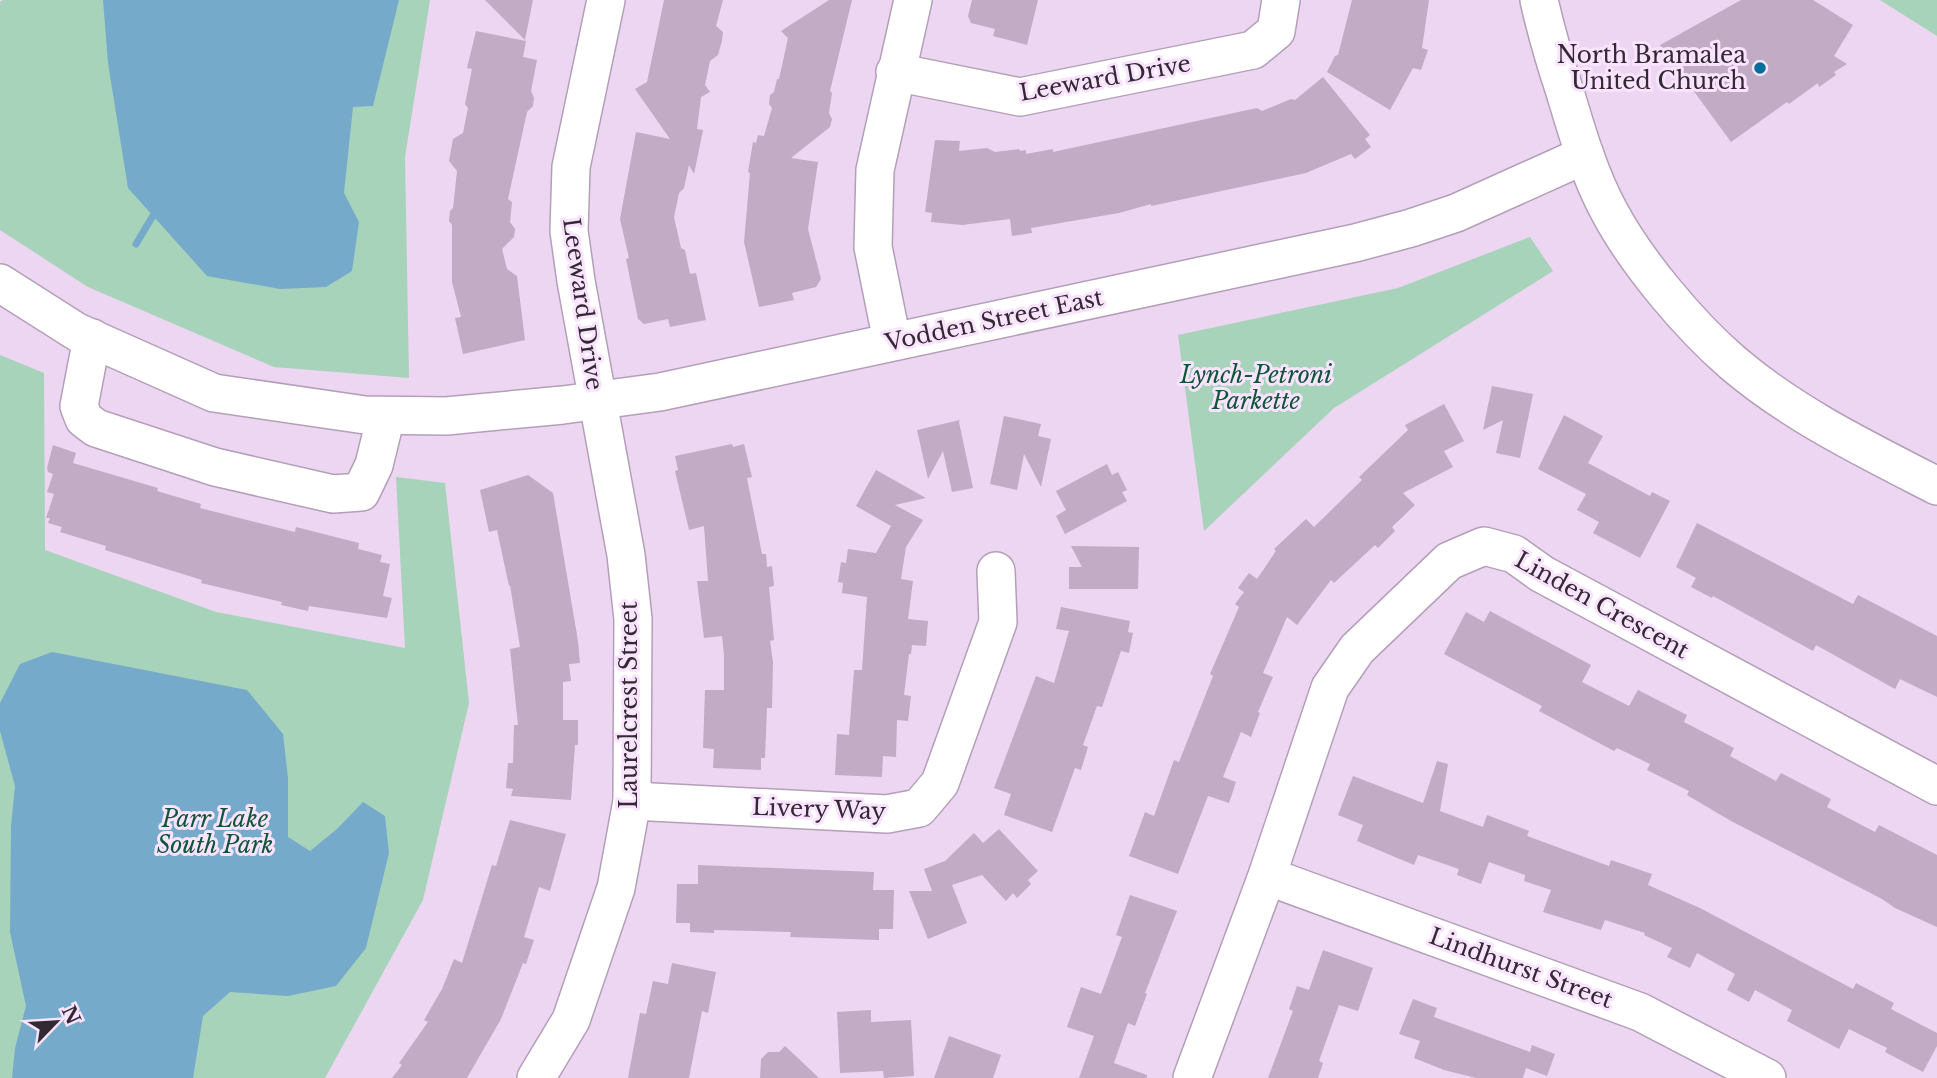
<svg xmlns="http://www.w3.org/2000/svg" width="1937" height="1078" viewBox="0 0 1937 1078" font-family="'Libre Baskerville',serif">
	<rect width="100%" height="100%" fill="#ecd6f1"/>
	<!-- green -->
	<g fill="#a6d3ba">
		<polygon points="3,0 430,0 405,157 409,378 274,367 88,287 0,230 0,2"/>
		<polygon points="1880,0 1937,0 1937,36"/>
		<polygon points="1530,237 1553,271 1334,408 1204,531 1178,335 1398,288"/>
		<polygon points="0,355 44,373 45,550 216,612 405,648 396,477 445,483 469,703 423,900 325,1078 0,1078"/>
	</g>
	<!-- water -->
	<g fill="#76aacb">
		<polygon points="103,0 399,0 373,106 353,107 344,193 359,222 352,271 326,287 280,289 207,276 128,188 108,63"/>
		<polygon points="52,652 247,690 283,734 288,778 288,837 310,851 337,829 363,802 385,816 389,853 366,948 336,986 288,996 230,992 203,1016 193,1078 12,1078 15,1048 26,1006 10,932 11,826 15,786 0,731 0,703 20,664"/>
	</g>
	<g fill="none" stroke-linecap="round" stroke-linejoin="round">
		<!-- stream -->
		<polyline stroke="#76aacb" stroke-width="7" points="136,244 157,209"/>
	</g>
	<!-- building -->
	<g fill="#c1abc5">
		<polygon points="485,0 533,0 525,40"/>
		<polygon points="664,0 723,0 716,26 723,32 722,41 718,55 710,61 705,85 710,92 701,97 697,129 703,130 694,174 689,165 684,188 679,193 674,217 681,248 685,250 690,274 696,273 706,320 670,327 668,319 644,324 638,319 626,259 629,258 620,219 636,132 670,139 635,89 647,82"/>
		<polygon points="829,0 852,0 830,91 832,93 829,113 832,119 830,127 791,158 818,162 808,229 821,279 816,287 792,293 794,300 759,307 744,242 750,173 748,172 753,142 756,143 758,135 764,136 772,108 769,104 770,95 774,92 777,79 779,79 788,38 781,31"/>
		<polygon points="972,0 1038,0 1027,45 993,36 995,29 971,23 968,16"/>
		<polygon points="1352,0 1429,0 1422,48 1428,50 1421,70 1413,68 1390,110 1327,72 1335,56 1338,55"/>
		<polygon points="1741,0 1813,0 1853,25 1834,56 1847,64 1834,72 1836,75 1819,87 1818,83 1789,104 1787,102 1731,142 1660,45"/>
		<polygon points="476,31 526,41 523,57 537,60 531,91 534,98 533,106 527,112 508,199 512,202 510,222 515,229 514,237 502,249 507,269 517,276 525,340 463,354 455,318 461,317 452,282 452,225 449,221 450,211 453,208 457,171 449,161 453,139 463,133 468,108 465,104 472,69 467,68"/>
		<polygon points="1323,77 1370,135 1365,139 1371,147 1355,159 1351,154 1306,173 1151,206 1151,204 1119,213 1031,228 1032,233 1012,236 1010,219 962,225 931,222 932,213 925,212 935,140 960,141 959,151 987,148 995,152 1019,149 1020,151 1026,150 1026,154 1053,149 1053,152 1243,111 1257,108 1262,111 1291,99 1295,100"/>
		<polygon points="1492,386 1533,394 1520,458 1496,453 1503,420 1483,430"/>
		<polygon points="1444,404 1464,441 1444,451 1453,467 1403,493 1415,505 1392,527 1395,531 1378,548 1375,545 1334,583 1331,580 1297,625 1287,617 1263,673 1273,677 1258,712 1260,713 1251,737 1241,732 1223,777 1236,782 1229,803 1208,796 1178,874 1129,856 1145,812 1154,816 1174,760 1179,762 1213,676 1210,674 1239,607 1235,604 1244,592 1238,588 1249,573 1257,579 1276,551 1274,549 1306,519 1314,527 1362,480 1359,477 1408,430 1405,425"/>
		<polygon points="1564,415 1603,436 1588,463 1650,496 1652,492 1670,501 1640,558 1593,533 1599,522 1577,510 1586,494 1538,469"/>
		<polygon points="1004,416 1041,424 1038,436 1051,439 1041,487 1024,454 1017,490 990,484"/>
		<polygon points="960,420 959,422 973,488 952,492 943,451 928,479 917,430"/>
		<polygon points="732,444 733,447 744,444 752,477 747,478 762,554 766,554 767,567 772,566 774,586 769,587 774,640 770,641 773,662 772,708 767,708 765,758 761,758 761,770 713,768 714,749 703,748 705,690 724,690 724,655 722,636 704,638 697,581 708,581 704,526 689,530 675,471 678,470 675,456"/>
		<polygon points="53,445 76,453 73,463 158,488 157,491 201,504 200,508 295,532 296,527 359,543 358,549 382,555 380,562 390,564 383,596 392,598 387,618 309,606 308,611 281,605 282,602 201,583 202,580 105,550 106,546 60,532 62,527 48,523 50,518 46,518 54,494 47,492 53,474 48,472 47,468"/>
		<polygon points="1107,464 1112,475 1118,472 1127,490 1122,492 1127,501 1065,534 1056,516 1066,510 1056,491"/>
		<polygon points="876,470 926,498 895,505 923,520 906,547 901,579 913,581 908,619 928,621 926,646 912,645 911,654 909,654 904,695 911,696 908,721 897,720 896,757 883,756 882,777 835,775 837,734 849,735 854,670 862,670 867,597 842,593 843,583 838,582 841,562 846,563 848,549 876,553 891,526 856,506"/>
		<polygon points="528,475 553,493 578,641 580,663 569,664 571,681 563,682 563,720 578,720 578,745 575,745 571,800 511,796 513,789 506,788 508,763 513,763 514,725 518,725 510,649 520,647 510,585 509,586 497,530 489,532 480,490"/>
		<polygon points="1697,523 1853,604 1858,595 1937,636 1937,697 1900,679 1895,689 1816,645 1813,651 1713,596 1712,598 1691,587 1696,578 1676,567"/>
		<polygon points="1071,546 1139,547 1138,589 1069,589 1069,567 1082,567"/>
		<polygon points="1061,607 1130,621 1128,632 1133,633 1129,653 1121,651 1102,707 1097,706 1083,745 1088,747 1081,770 1075,768 1052,832 1004,815 1011,794 994,788 1036,676 1054,683 1069,631 1056,629"/>
		<polygon points="1490,611 1591,665 1582,682 1629,706 1638,690 1687,715 1684,722 1734,748 1730,756 1776,781 1781,773 1831,799 1827,807 1875,832 1879,825 1937,855 1937,927 1895,908 1882,899 1731,821 1687,795 1689,791 1647,770 1650,764 1617,748 1614,751 1539,711 1542,706 1444,654 1466,612 1484,622"/>
		<polygon points="1437,761 1448,764 1440,811 1483,827 1487,815 1529,831 1527,836 1609,866 1611,860 1652,874 1648,885 1700,908 1853,989 1856,983 1894,1003 1891,1009 1937,1033 1937,1046 1923,1072 1885,1052 1887,1048 1849,1029 1839,1049 1787,1021 1792,1010 1755,990 1749,1002 1727,990 1735,974 1697,953 1690,968 1667,957 1672,948 1644,935 1645,933 1605,920 1601,930 1543,912 1551,890 1524,881 1525,875 1489,862 1481,884 1457,875 1459,869 1418,855 1414,865 1357,841 1363,825 1338,815 1353,776 1423,803"/>
		<polygon points="510,820 566,834 550,891 539,887 524,937 534,940 526,964 523,963 501,1019 467,1078 392,1078 402,1065 399,1063 428,1022 424,1020 442,989 454,959 462,963 492,865 496,866"/>
		<polygon points="999,829 1038,871 1028,880 1031,884 1017,898 1013,893 1006,901 982,875 952,885 967,923 928,939 909,891 932,891 924,869 945,861 974,833 983,843"/>
		<polygon points="698,865 874,872 873,890 894,890 893,929 879,929 879,940 790,937 791,932 714,930 714,933 690,932 690,923 676,923 677,884 698,884"/>
		<polygon points="1130,895 1177,911 1145,993 1147,994 1135,1026 1128,1023 1114,1063 1147,1075 1147,1078 1079,1078 1094,1036 1067,1027 1081,987 1101,994 1122,937 1116,935"/>
		<polygon points="1323,950 1373,968 1358,1011 1339,1005 1319,1061 1323,1063 1318,1078 1268,1078 1293,1011 1289,1009 1297,986 1309,990"/>
		<polygon points="672,963 716,972 708,1013 702,1011 689,1078 628,1078 640,1013 646,1014 653,981 668,984"/>
		<polygon points="1413,999 1437,1008 1434,1017 1530,1052 1532,1045 1555,1054 1547,1076 1526,1068 1523,1078 1476,1078 1444,1070 1414,1058 1420,1041 1399,1034"/>
		<polygon points="871,1010 871,1022 911,1020 914,1076 884,1078 883,1071 840,1073 837,1012"/>
		<polygon points="949,1036 1001,1055 993,1078 934,1078"/>
		<polygon points="785,1046 799,1059 819,1078 760,1078 761,1059 768,1052 779,1052"/>
	</g>
	<g fill="none" stroke-linecap="round" stroke-linejoin="round">
		<defs>
			<g id="minor">
				<path d="M1539,0C1546,31 1555,62 1565,92C1577,132 1589,174 1609,211C1636,262 1689,325 1733,363C1794,415 1867,450 1937,486"/>
				<polyline points="895,72 1020,97 1253,50 1276,31 1281,0"/>
				<polyline points="0,283 77,332 214,393 365,415 446,416 563,405 660,392 1355,243 1411,228 1456,213 1585,155"/>
				<polyline points="92,338 79,406 84,419 96,428 215,467 333,494 361,492 374,465 386,416"/>
				<polyline points="892,341 873,247 875,170 913,0"/>
				<polyline points="632,801 887,814 919,808 940,783 998,622 996,571"/>
				<polyline points="1267,876 1640,1012 1767,1078"/>
				<polyline points="536,1078 571,1020 616,888 632,801 633,619 626,555 576,281 569,231 571,167 606,0"/>
				<polyline points="1192,1078 1267,876 1330,688 1357,649 1449,561 1484,546 1514,554 1542,574 1937,786"/>
			</g>
		</defs>
		<!-- minor casing -->
		<use href="#minor" stroke="#b49fb8" stroke-width="40"/>
		<!-- minor -->
		<use href="#minor" stroke="#fff" stroke-width="37"/>
	</g>
	<!-- markers -->
	<circle fill="#006e9a" stroke="#fae3fe" stroke-width="2.5" cx="1760" cy="68" r="7"/>
	<g text-anchor="middle" dominant-baseline="central" stroke-width="6" stroke-linejoin="round" paint-order="stroke">
		<!-- poi labels -->
		<g font-size="23" fill="#322933" stroke="#fae3fe" text-anchor="end">
			<text x="1746" y="55">North Bramalea<tspan x="1746" dy="26">United Church</tspan></text>
		</g>
		<!-- street labels -->
		<g font-size="23" fill="#322933" stroke="#fae3fe">
			<text transform="translate(1105 78) rotate(-10)">Leeward Drive</text>
			<text transform="translate(583 304) rotate(82)">Leeward Drive</text>
			<text transform="translate(994 320) rotate(-12)">Vodden Street East</text>
			<text transform="translate(1602 605) rotate(29)">Linden Crescent</text>
			<text transform="translate(629 705) rotate(-90)">Laurelcrest Street</text>
			<text transform="translate(819 809) rotate(2)">Livery Way</text>
			<text transform="translate(1521 968) rotate(20)">Lindhurst Street</text>
		</g>
		<!-- park labels -->
		<g font-size="23" font-style="italic" fill="#0f5538" stroke="#fae3fe">
			<text x="1256" y="375">Lynch-Petroni<tspan x="1256" dy="26">Parkette</tspan></text>
			<text x="215" y="819">Parr Lake<tspan x="215" dy="26">South Park</tspan></text>
		</g>
	</g>
	<!-- north arrow -->
	<g transform="translate(56 1022) rotate(65)" stroke="#fae3fe" stroke-width="5" paint-order="stroke">
	<path d="M0-5L12 26L0 18L-12 26Z" fill="#322933"/>
	<text y="-10" font-size="19" font-weight="bold" text-anchor="middle" fill="#322933">N</text>
	</g>
</svg>
